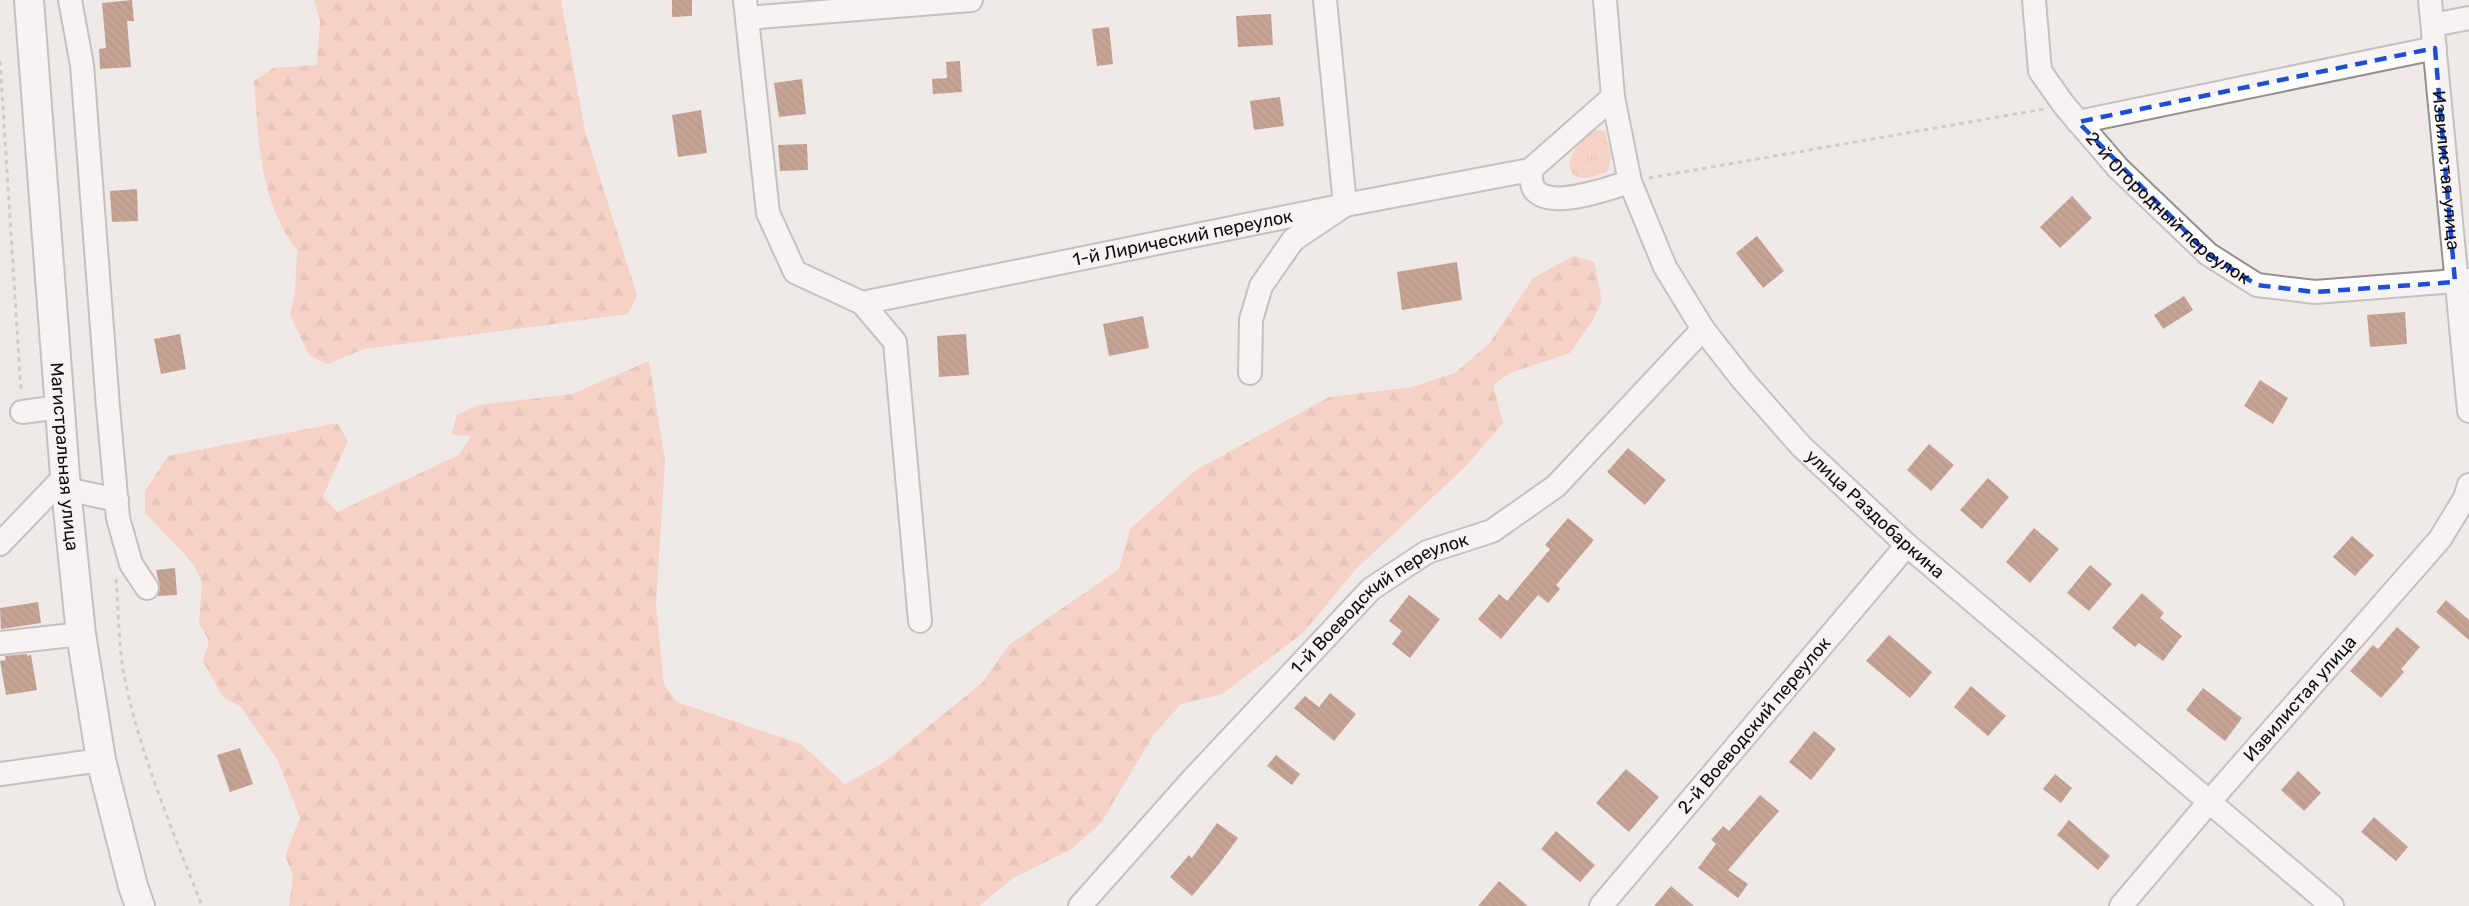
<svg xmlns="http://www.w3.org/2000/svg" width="2469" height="906" viewBox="0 0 2469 906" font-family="Rubik,sans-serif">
	<defs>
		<pattern id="grass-tufts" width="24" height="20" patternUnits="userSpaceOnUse" patternTransform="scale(1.5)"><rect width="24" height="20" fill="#fcb79c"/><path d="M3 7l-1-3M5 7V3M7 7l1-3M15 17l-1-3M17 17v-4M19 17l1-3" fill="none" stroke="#d79c85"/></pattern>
		<pattern id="forest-firs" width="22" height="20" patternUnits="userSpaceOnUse" patternTransform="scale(1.5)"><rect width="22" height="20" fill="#fcb79c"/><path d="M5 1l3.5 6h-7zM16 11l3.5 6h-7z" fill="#d79c85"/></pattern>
		<pattern id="building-back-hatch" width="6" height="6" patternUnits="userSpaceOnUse" patternTransform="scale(1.5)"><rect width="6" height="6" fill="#8a4122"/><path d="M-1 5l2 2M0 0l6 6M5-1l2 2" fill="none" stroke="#955e47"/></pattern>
	</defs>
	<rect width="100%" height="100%" fill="#efeae8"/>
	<!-- grass -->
	<path fill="url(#grass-tufts)" d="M1596,130L1605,131L1611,157L1608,171C1562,194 1557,154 1596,130Z"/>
	<!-- forest -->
	<g fill="url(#forest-firs)">
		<path d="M314,0H561L585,131L637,295L628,314L364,349L327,364L309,355L290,315L295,291L297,250C259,201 259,141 254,81L273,68L317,65L320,22Z"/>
		<polygon points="1574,256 1594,262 1602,301 1593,320 1570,353 1510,373 1493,385 1503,423 1464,468 1355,570 1303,633 1222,694 1181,704 1154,734 1101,823 1070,850 1013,878 979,906 289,906 293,875 285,856 300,818 277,759 241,707 223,697 203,661 209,641 199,623 202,582 193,563 145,513 145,491 168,456 337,423 348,441 323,496 337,512 459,455 471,436 451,435 457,415 478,405 572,394 649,361 665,461 656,605 664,685 677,702 801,744 845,784 883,763 982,683 1009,645 1119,569 1130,529 1196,470 1329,397 1412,387 1455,373 1489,344 1533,278"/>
	</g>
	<!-- building -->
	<g fill="url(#building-back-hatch)">
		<polygon points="132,0 134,21 127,21 131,67 100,69 99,49 106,48 102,3"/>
		<polygon points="672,0 692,0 692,16 672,17"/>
		<polygon points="1271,14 1273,45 1238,47 1236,16"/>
		<polygon points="1109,27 1113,64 1097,66 1092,29"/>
		<polygon points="960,61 962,92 933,94 932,79 947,78 946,62"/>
		<polygon points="802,79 806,114 779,117 774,83"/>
		<polygon points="1280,97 1284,126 1254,130 1250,101"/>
		<polygon points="701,110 707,153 678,157 672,115"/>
		<polygon points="807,144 808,170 780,171 778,145"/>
		<polygon points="137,189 138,221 112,222 110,191"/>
		<polygon points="2072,196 2092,218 2060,248 2040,227"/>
		<polygon points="1757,236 1784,271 1763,288 1736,253"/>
		<polygon points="1457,262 1462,300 1402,310 1397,272"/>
		<polygon points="2184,296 2193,310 2163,329 2154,315"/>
		<polygon points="2405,312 2407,344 2370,347 2367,315"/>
		<polygon points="1143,316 1149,348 1109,356 1103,324"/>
		<polygon points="180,334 186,369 161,374 154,339"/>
		<polygon points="966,334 969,375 939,377 937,336"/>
		<polygon points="2260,380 2288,398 2273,424 2244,406"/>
		<polygon points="1929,444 1954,465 1931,491 1907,470"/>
		<polygon points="1628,448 1666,480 1645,505 1607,472"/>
		<polygon points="1988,478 2009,497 1982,529 1960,510"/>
		<polygon points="1568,518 1594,540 1556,585 1560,589 1548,603 1538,595 1501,639 1478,619 1499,594 1507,601 1550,549 1545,545"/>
		<polygon points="2034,528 2059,549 2030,583 2006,562"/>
		<polygon points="2352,536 2374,555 2355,576 2333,557"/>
		<polygon points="2090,565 2112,584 2089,611 2067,593"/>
		<polygon points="175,568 177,595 158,596 160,587 156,570"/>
		<polygon points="2142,593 2164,613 2160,618 2182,636 2163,661 2139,643 2135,647 2112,628"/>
		<polygon points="1409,595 1440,619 1410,658 1392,644 1402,631 1389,621"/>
		<polygon points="2446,600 2469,620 2469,640 2436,612"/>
		<polygon points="38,602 41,623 1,629 0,608"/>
		<polygon points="2397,627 2420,647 2401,669 2404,672 2381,698 2350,671 2373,645 2378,649"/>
		<polygon points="1889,635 1932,672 1910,698 1866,661"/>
		<polygon points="27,654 27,656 31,655 37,690 6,695 0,661 6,660 5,656"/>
		<polygon points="1971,686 2006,716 1988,736 1954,707"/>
		<polygon points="2203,688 2242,718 2225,741 2186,710"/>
		<polygon points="1330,693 1356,714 1334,741 1294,708 1305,696 1319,707"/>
		<polygon points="1814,731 1836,749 1811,780 1789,762"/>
		<polygon points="240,748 253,784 230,792 217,755"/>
		<polygon points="1276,755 1300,774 1292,785 1267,766"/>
		<polygon points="1626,769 1659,797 1629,832 1596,803"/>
		<polygon points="2298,771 2321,793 2304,811 2281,790"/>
		<polygon points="2055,774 2072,788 2061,803 2043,789"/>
		<polygon points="1760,795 1779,811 1728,870 1748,884 1738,898 1698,868 1716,844 1711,840 1723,826 1729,831"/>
		<polygon points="2374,817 2408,847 2396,861 2361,832"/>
		<polygon points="2069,820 2110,856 2098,870 2057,835"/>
		<polygon points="1217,823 1238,838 1219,864 1192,896 1170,877 1189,855 1192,858"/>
		<polygon points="1556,831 1595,865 1580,882 1541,849"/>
		<polygon points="1499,881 1528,906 1478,906"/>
		<polygon points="1671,886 1694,906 1654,906"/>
	</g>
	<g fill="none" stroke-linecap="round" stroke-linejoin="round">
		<defs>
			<g id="minor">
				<polyline points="70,0 82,65 108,407 118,518 131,564 147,588"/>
				<path id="s1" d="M745,0L768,213L795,272L862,303L1345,205L1530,170L1613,97"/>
				<path id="s2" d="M1605,0L1613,97L1630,182L1665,267L1703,329L1742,379L1801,446L1907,545L2332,906"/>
				<path id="s3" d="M2034,0L2040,71L2064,105L2118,168L2208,254L2257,285L2315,292L2469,280"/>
				<path id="s4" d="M2430,0L2469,411"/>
				<polyline points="747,18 971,0"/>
				<polyline points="2433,25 2469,18"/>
				<polyline points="2078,122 2435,48"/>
				<path d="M1530,170C1531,176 1531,184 1534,189C1550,211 1608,188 1630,182"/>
				<polyline points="862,303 895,342 920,621"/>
				<polyline points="1250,373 1251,320 1261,286 1293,240 1345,205 1325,0"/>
				<polyline points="22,412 60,407"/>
				<polyline points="66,489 117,500"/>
				<polyline points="0,544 65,476"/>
				<polyline points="0,643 81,634"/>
				<polyline points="0,774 101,760"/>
				<path id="s5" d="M1080,906L1191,781L1371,589L1427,552L1492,531L1556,486L1703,329"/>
				<path id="s6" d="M1601,906L1907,545"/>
				<path id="s7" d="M2121,906L2210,801L2440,539L2465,498L2469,485"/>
			</g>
			<g id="major">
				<path id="s8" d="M29,0L66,489L81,634L101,760L133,886L140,906"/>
			</g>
		</defs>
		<!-- minor casing -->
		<use href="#minor" stroke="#94908e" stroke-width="26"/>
		<!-- major casing -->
		<use href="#major" stroke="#94908e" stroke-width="32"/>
		<!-- path -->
		<g stroke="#aba7a6" stroke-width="3" stroke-dasharray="4.5 4.5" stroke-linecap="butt">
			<polyline points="0,61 21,391"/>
			<polyline points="1649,178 2044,109"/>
			<path d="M116,579C119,611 118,644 124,675C139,752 174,834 202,906"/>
		</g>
		<!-- minor -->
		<use href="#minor" stroke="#fff" stroke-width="22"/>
		<!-- major -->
		<use href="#major" stroke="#fff" stroke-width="28"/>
	</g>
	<!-- marked area -->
	<path d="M0 0H2469V906H0ZM2435,48L2455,282L2315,292L2257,285L2208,254L2078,122Z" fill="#efeae8" fill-opacity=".55" fill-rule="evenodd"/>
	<path fill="none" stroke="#1d4ed8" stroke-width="4.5" stroke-dasharray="12 8" stroke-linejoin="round" d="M2435,48L2455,282L2315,292L2257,285L2208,254L2078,122Z"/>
	<g text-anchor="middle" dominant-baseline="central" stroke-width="6" stroke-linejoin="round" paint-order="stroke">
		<!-- street labels -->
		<g font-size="18" fill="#0f0d0c" stroke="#fcf7f5">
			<text stroke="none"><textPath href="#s4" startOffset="171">Извилистая улица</textPath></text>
			<text stroke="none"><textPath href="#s3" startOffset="260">2-й Огородный переулок</textPath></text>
			<text stroke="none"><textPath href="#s1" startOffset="680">1-й Лирический переулок</textPath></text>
			<text stroke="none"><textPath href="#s8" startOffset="458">Магистральная улица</textPath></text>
			<text stroke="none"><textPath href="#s2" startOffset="602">улица Раздобаркина</textPath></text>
			<text stroke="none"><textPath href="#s5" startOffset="429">1-й Воеводский переулок</textPath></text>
			<text stroke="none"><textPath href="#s7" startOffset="274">Извилистая улица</textPath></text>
			<text stroke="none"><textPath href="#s6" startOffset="237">2-й Воеводский переулок</textPath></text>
		</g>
	</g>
</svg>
